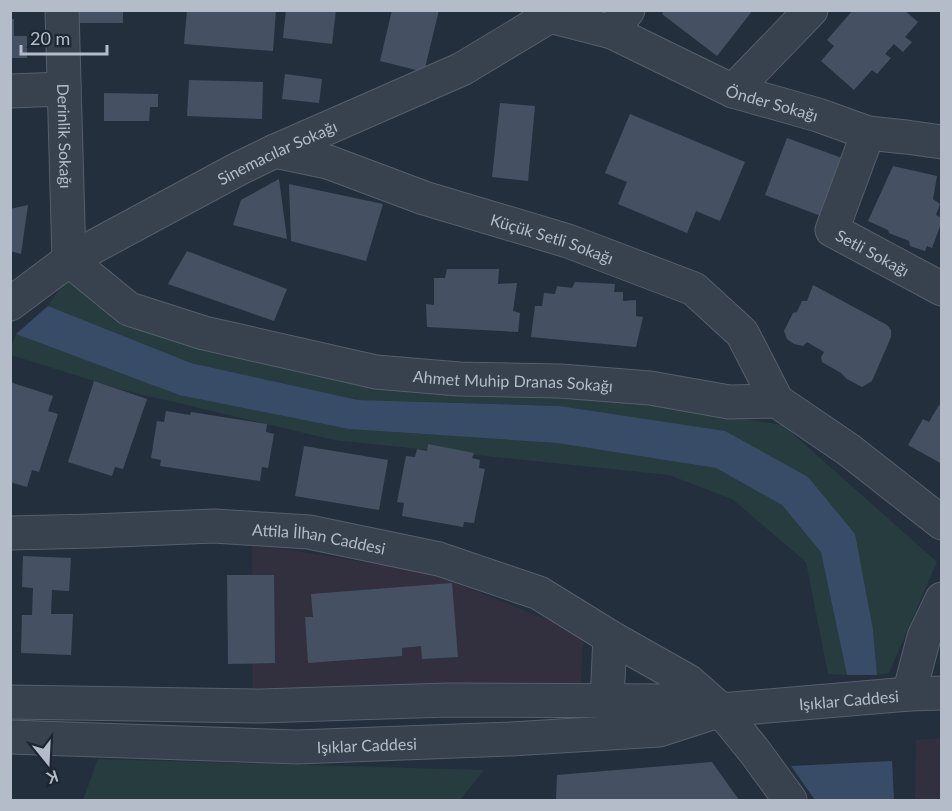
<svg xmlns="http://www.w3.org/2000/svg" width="952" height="811" viewBox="0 0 952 811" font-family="Lato,sans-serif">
	<rect width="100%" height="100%" fill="#242f3e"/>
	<!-- medical -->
	<g fill="#32303f">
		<polygon points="252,544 431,573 583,634 581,686 253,688"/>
		<polygon points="941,738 941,800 915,800 916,740"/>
	</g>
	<!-- green -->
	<g fill="#263c3f">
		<polygon points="67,278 137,327 313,375 504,390 684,409 783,425 937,562 889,673 877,675 873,630 808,477 559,406 358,400 191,363 48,306"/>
		<polygon points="16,334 179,395 349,429 557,443 716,468 782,505 822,552 847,675 828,674 806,562 732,499 669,475 334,440 123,390 11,355 11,347"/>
		<polygon points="98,759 484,770 460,800 83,800"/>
	</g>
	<!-- water -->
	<g fill="#394c67">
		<polygon points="48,306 191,363 358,400 559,406 725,431 808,477 855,534 873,630 877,675 847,675 821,552 782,505 716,468 557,443 349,429 179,395 16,334"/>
		<polygon points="892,761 894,800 815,800 791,766"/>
	</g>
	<!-- building -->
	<g fill="#455162">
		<rect x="75" y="10" width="48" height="13"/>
		<polygon points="187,10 276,10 273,51 184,44"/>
		<polygon points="286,10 336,10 332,44 283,38"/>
		<polygon points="392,10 439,10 424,72 380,61"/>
		<polygon points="665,10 753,10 717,56 662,14"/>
		<polygon points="853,10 904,10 918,22 905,37 912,42 903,52 894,44 885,54 891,58 877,74 872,70 854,90 821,61 834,46 827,40"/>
		<polygon points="10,19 14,19 14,36 27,36 27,58 10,58"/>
		<polygon points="285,74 322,79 319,103 282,99"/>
		<polygon points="189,80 263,82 262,119 187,116"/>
		<polygon points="104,93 158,94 158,107 150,107 149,121 104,121"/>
		<polygon points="500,103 535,106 528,181 492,177"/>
		<polygon points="630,114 745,162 720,221 696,211 687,233 618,204 627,182 605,173"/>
		<polygon points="787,138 842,158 821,216 765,195"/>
		<polygon points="893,166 937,176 933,199 940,204 936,215 942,218 942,221 932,248 927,246 925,251 910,246 909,241 889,233 888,230 868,221"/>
		<polygon points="279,179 287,239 233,225 241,200"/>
		<polygon points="289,184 383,204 366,261 291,241"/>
		<polygon points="28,205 21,254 10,251 10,209"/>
		<polygon points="187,251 287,289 274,321 168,284"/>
		<polygon points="447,269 499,269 498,284 517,283 513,311 520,313 518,332 427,327 426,304 434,305 434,278 445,278"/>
		<polygon points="575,282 615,284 614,292 623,292 623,301 636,300 636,316 643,317 636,347 531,337 535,306 542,306 544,293 555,294 557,286 572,288"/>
		<polygon points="813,285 887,325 891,330 891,337 872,381 862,387 847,379 841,373 822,362 821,357 824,352 807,342 803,346 794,344 787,339 784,331 793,313 797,312 802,301 807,301"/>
		<polygon points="94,381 147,399 123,469 115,467 112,476 68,462"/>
		<polygon points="10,382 53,396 48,411 58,414 39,472 32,470 27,487 10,482"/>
		<polygon points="939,405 942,407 942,464 908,445 923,419 929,422"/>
		<polygon points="166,411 190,415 191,412 267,424 266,432 274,434 268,468 262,467 260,481 160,466 161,460 151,458 157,421 164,422"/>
		<polygon points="428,444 474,453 472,458 480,460 479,468 485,469 474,523 464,522 463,527 402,516 404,503 397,502 406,456 415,457 417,449 427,451"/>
		<polygon points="304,446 388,460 379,510 295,496"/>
		<polygon points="23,556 71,558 69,591 52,590 51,614 73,614 71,655 21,653 22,615 32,615 33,588 22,587"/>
		<polygon points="227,575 274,575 275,663 228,664"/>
		<polygon points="452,583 458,657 422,659 421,646 402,648 402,656 308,663 305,617 313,617 311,594"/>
		<polygon points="712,762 739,800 556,800 557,775"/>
	</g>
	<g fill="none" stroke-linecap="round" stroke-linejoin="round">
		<defs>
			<g id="minor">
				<path id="s1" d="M62,10L69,260L129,309L204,333L376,372L459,379L560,381L650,388L729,402L777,401L849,450L942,523"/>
				<path id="s2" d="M539,10L550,16L612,32L733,91L818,115L868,133L906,137L942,142"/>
				<polyline points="612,32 628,10"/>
				<polyline points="10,91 64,89"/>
				<polyline points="733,91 811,10"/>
				<path id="s3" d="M868,133L832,230L942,289"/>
				<path id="s4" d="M275,151L328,162L424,198L568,241L694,289L742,333L777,401"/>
				<path id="s5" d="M10,304L69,260L238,169L275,151L462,69L550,16"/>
				<path id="s6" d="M10,533L93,531L214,526L309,532L439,559L539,593L610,637L688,681L721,710L755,752L790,800"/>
				<polyline points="909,694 924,637 942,599"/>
				<polyline points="607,701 610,637"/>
				<polyline points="10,702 260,706 448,700 667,701 716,709"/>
				<path id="s7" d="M10,737L297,747L511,739L659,730L721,710L909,694L942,693"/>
			</g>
		</defs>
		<!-- minor casing -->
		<use href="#minor" stroke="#565f6c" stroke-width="35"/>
		<!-- minor -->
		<use href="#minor" stroke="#38414e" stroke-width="33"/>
	</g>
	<g text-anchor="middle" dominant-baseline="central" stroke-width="6" stroke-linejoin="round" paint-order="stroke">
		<!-- street labels -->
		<g font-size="16" fill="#b4bcc9" stroke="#1d2633">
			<text stroke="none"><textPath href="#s2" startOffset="252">Önder Sokağı</textPath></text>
			<text stroke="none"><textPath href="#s1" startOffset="126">Derinlik Sokağı</textPath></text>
			<text stroke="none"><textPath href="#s5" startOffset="308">Sinemacılar Sokağı</textPath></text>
			<text stroke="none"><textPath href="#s4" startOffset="291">Küçük Setli Sokağı</textPath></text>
			<text stroke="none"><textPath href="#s3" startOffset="150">Setli Sokağı</textPath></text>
			<text stroke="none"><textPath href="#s1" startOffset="720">Ahmet Muhip Dranas Sokağı</textPath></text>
			<text stroke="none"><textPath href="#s6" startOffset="310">Attila İlhan Caddesi</textPath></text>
			<text stroke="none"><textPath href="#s7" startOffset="843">Işıklar Caddesi</textPath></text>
			<text stroke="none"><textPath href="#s7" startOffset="357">Işıklar Caddesi</textPath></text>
		</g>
	</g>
	<!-- border -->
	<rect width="952" height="811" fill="none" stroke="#b4bcc9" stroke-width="24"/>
	<!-- north arrow -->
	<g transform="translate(48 763) rotate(162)" stroke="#1d2633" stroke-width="4.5" paint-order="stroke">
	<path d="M0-4.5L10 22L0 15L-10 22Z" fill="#b4bcc9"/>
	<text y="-9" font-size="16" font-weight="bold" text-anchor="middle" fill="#b4bcc9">K</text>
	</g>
	<!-- scale -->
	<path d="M21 45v9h86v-9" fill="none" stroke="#b4bcc9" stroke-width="3"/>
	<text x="30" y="45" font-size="18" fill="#b4bcc9" stroke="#1d2633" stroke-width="4.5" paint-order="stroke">20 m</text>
</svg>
